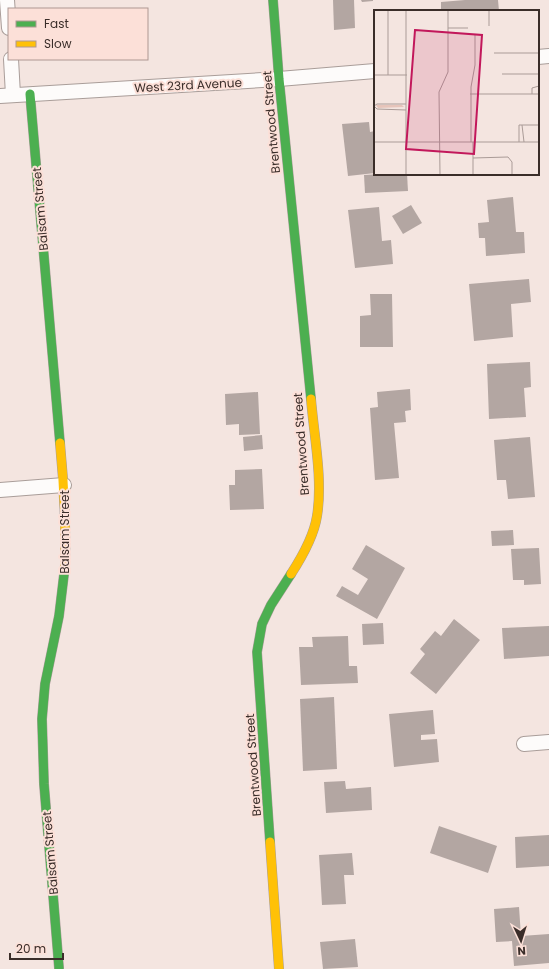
<svg xmlns="http://www.w3.org/2000/svg" width="549" height="969" viewBox="0 0 549 969" font-family="Poppins,sans-serif">
	<rect width="100%" height="100%" fill="#f4e5e0"/>
	<!-- building -->
	<g fill="#b3a6a2">
		<polygon points="333,0 354,0 355,28 334,30"/>
		<polygon points="361,0 373,0 373,1 362,2"/>
		<polygon points="465,0 498,0 499,11 441,11 441,2"/>
		<polygon points="369,122 370,132 375,131 375,173 348,176 342,124"/>
		<polygon points="381,174 407,174 408,191 365,193 364,175"/>
		<polygon points="513,197 516,232 524,232 525,253 486,256 485,238 479,238 478,223 489,222 487,200"/>
		<polygon points="411,205 422,223 403,234 392,216"/>
		<polygon points="379,207 382,241 391,240 393,264 355,268 348,210"/>
		<polygon points="529,279 531,302 511,304 513,337 474,341 469,284"/>
		<polygon points="370,294 392,294 393,347 360,347 360,316 371,315"/>
		<polygon points="530,362 531,387 524,388 526,417 489,419 487,364"/>
		<polygon points="410,389 411,410 405,411 406,422 394,423 399,478 375,480 370,408 378,407 377,392"/>
		<polygon points="258,392 260,434 239,435 239,424 226,425 225,394"/>
		<polygon points="262,435 263,449 244,451 243,437"/>
		<polygon points="530,437 535,497 508,499 506,480 497,480 494,440"/>
		<polygon points="262,469 264,509 230,510 229,485 235,485 235,470"/>
		<polygon points="513,530 514,545 492,546 491,531"/>
		<polygon points="366,545 405,568 377,619 336,596 342,586 358,595 368,579 352,569"/>
		<polygon points="539,548 541,584 524,585 524,580 513,580 511,549"/>
		<polygon points="454,619 480,640 436,694 410,673 425,654 420,649 435,631 441,636"/>
		<polygon points="383,623 384,644 363,645 362,624"/>
		<polygon points="549,626 549,656 504,659 502,628"/>
		<polygon points="348,636 349,666 357,666 358,683 301,685 299,647 313,647 312,637"/>
		<polygon points="334,697 337,769 303,771 300,699"/>
		<polygon points="433,710 435,734 421,735 421,740 437,739 439,762 394,767 389,714"/>
		<polygon points="345,781 346,789 371,787 372,810 326,813 324,782"/>
		<polygon points="439,826 497,846 488,873 430,853"/>
		<polygon points="549,835 549,866 516,868 515,837"/>
		<polygon points="352,853 354,875 344,875 346,904 322,905 319,855"/>
		<polygon points="519,907 521,936 549,934 549,963 514,966 512,941 496,942 494,909"/>
		<polygon points="355,939 358,967 323,969 320,942"/>
	</g>
	<g fill="none" stroke-linecap="round" stroke-linejoin="round">
		<defs>
			<g id="street">
				<polyline points="7,0 9,28"/>
				<polyline points="538,57 549,56"/>
				<polyline points="11,59 13,95"/>
				<polyline points="0,96 279,79 375,71"/>
				<polyline points="0,490 64,485"/>
				<polyline points="524,744 549,742"/>
			</g>
			<g id="fast">
				<polyline points="273,0 279,79 311,399"/>
				<polyline points="30,94 60,443"/>
				<polyline points="270,842 257,652 262,624 271,605 291,574"/>
				<polyline points="59,968 44,784 42,719 45,684 59,616 65,566"/>
			</g>
			<g id="slow">
				<path d="M60,443C64,484 66,525 65,566"/>
				<path d="M291,574C302,557 314,536 317,516C323,480 314,436 311,399"/>
				<polyline points="270,842 279,969"/>
			</g>
		</defs>
		<!-- street casing -->
		<use href="#street" stroke="#a99d99" stroke-width="16"/>
		<!-- fast casing -->
		<use href="#fast" stroke="#a99d99" stroke-width="10"/>
		<!-- slow casing -->
		<use href="#slow" stroke="#a99d99" stroke-width="10"/>
		<!-- street -->
		<use href="#street" stroke="#fdfbfa" stroke-width="14"/>
		<!-- fast -->
		<use href="#fast" stroke="#4caf50" stroke-width="9"/>
		<!-- slow -->
		<use href="#slow" stroke="#ffc107" stroke-width="9"/>
	</g>
	<g text-anchor="middle" dominant-baseline="central" stroke-width="4" stroke-linejoin="round" paint-order="stroke">
		<!-- street labels -->
		<g font-size="12" fill="#3a2d29" stroke="#fce0d8">
			<text transform="translate(188 85) rotate(-3)">West 23rd Avenue</text>
			<text transform="translate(271 122) rotate(-95)">Brentwood Street</text>
			<text transform="translate(40 209) rotate(-95)">Balsam Street</text>
			<text transform="translate(301 444) rotate(-94)">Brentwood Street</text>
			<text transform="translate(64 532) rotate(-90)">Balsam Street</text>
			<text transform="translate(253 765) rotate(-94)">Brentwood Street</text>
			<text transform="translate(50 853) rotate(-95)">Balsam Street</text>
		</g>
	</g>
	<!-- overview -->
	<g transform="translate(374 10)">
		<rect width="165" height="165" fill="#f4e5e0"/>
		<path d="M2,95H28L30,97L4,98Z" fill="#e6c4ba"/>
		<path fill="none" stroke="#aa9b97" stroke-width="1" d="M14,0V65M32,0V165M115,0V16M165,0V89M74,18H94M120,43H165M128,64H164M0,65H33M96,84H165M158,84V78L165,76M32,100L3,99L0,96L3,94H32M148,115H165M165,120V157M0,132H165M97,132V77L101,55V24M145,132V115H148L150,132M99,148L134,147L138,152V165M66,165L65,82L74,62V0M99,165V132"/>
		<path fill="#c2185b" fill-opacity="0.15" stroke="#c2185b" stroke-width="2" d="M41,20L108,25L100,144L32,139Z"/>
		<rect width="165" height="165" fill="none" stroke="#3a2d29" stroke-width="2"/>
	</g>
	<!-- legend -->
	<rect x="8" y="8" width="140" height="52" fill="#fce0d8" stroke="#ae9892"/>
	<rect x="16" y="21" width="20" height="6" fill="#4caf50" stroke="#ae9892"/>
	<text x="44" y="28" font-size="12" fill="#3a2d29">Fast</text>
	<rect x="16" y="41" width="20" height="6" fill="#ffc107" stroke="#ae9892"/>
	<text x="44" y="48" font-size="12" fill="#3a2d29">Slow</text>
	<!-- north arrow -->
	<g transform="translate(521 941) rotate(176)" stroke="#fce0d8" stroke-width="3" paint-order="stroke">
	<path d="M0-3L7 15L0 10L-7 15Z" fill="#3a2d29"/>
	<text y="-6" font-size="11" font-weight="bold" text-anchor="middle" fill="#3a2d29">N</text>
	</g>
	<!-- scale -->
	<path d="M10 953v6h53v-6" fill="none" stroke="#3a2d29" stroke-width="2"/>
	<text x="16" y="953" font-size="12" fill="#3a2d29" stroke="#fce0d8" stroke-width="3" paint-order="stroke">20 m</text>
</svg>
